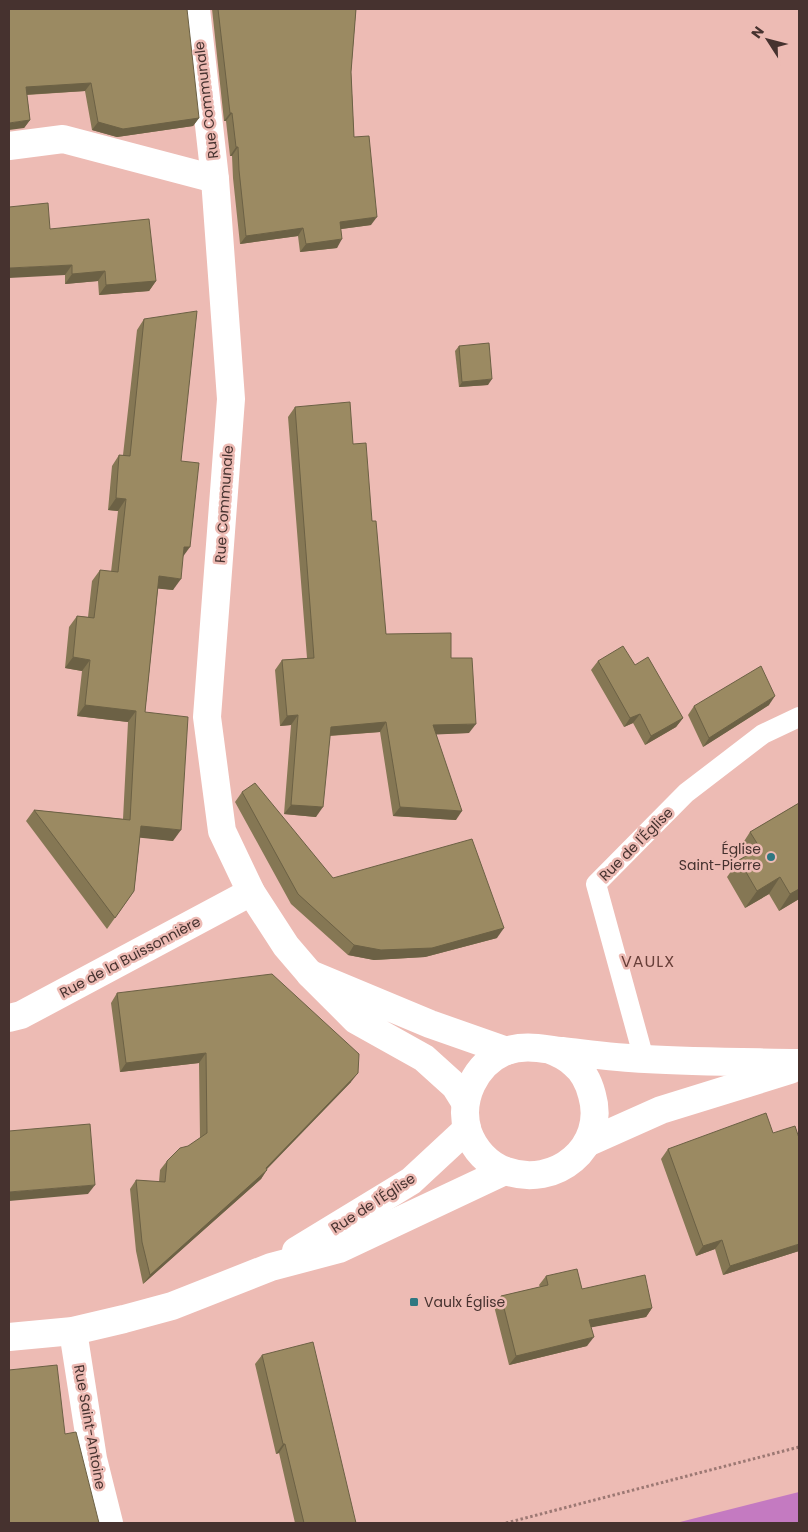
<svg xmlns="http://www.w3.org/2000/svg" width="808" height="1532" viewBox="0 0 808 1532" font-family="Poppins,sans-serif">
	<rect width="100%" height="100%" fill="#edbbb4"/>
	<!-- water -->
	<polygon fill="#c47ac1" points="799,1492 799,1523 676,1523"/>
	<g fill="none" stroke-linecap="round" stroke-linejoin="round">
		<!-- path -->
		<polyline stroke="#9c7873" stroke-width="3" stroke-dasharray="2.5 2.5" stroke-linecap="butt" points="506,1523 799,1447"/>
		<!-- lane -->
		<polyline stroke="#fff" stroke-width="20" points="644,1059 596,884 686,793 763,734 799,717"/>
		<!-- street -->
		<g stroke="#fff" stroke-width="28">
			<polyline points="196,9 215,179 231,399 207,717 222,831 251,892 286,946 310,974"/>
			<polyline points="9,146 63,139 215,179"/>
			<polyline points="9,1018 21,1015 251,892"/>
			<polyline points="465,1102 455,1086 424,1058 356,1020 310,974 430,1024 507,1051"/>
			<polyline points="73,1331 93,1459 109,1523"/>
		</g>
		<!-- secondary -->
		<g stroke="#fff" stroke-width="28">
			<path d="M550,1050C558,1053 566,1057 573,1063C583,1071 589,1083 592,1095C607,1147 555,1189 506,1171C488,1165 474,1149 468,1132C458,1100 475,1064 506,1051C525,1044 543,1049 562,1051C589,1054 617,1058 645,1059C696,1062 748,1062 799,1063"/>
			<polyline points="587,1143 661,1110 790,1070"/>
			<polyline points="296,1251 411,1181 467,1129"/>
			<polyline points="9,1337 73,1331 124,1319 172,1306 271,1267 339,1249 505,1171"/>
		</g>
	</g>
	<!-- wall -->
	<g fill="#857754">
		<polygon points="9,9 199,118 193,126 117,137 92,130 85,91 27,95 30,120 24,128"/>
		<polygon points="212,9 356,9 351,72 354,137 371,225 341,229 337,248 300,252 298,236 240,244 233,178 232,156 230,156 226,121 224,121"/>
		<polygon points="50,229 156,281 149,291 99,295 98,281 65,284 65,275"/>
		<polygon points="144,319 181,461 183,557 173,590 158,588 145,712 173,841 140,837 134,891 107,929 26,821 34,810 123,819 128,722 77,716 82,671 65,668 69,627 77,616 88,617 92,581 100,570 111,572 118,511 108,510 112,466 119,455 123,455 137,330"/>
		<polygon points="459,346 488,385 459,387 455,351"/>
		<polygon points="295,407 353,444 372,521 386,634 451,658 469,733 436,734 456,820 393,816 380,732 330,736 316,817 284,814 291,725 280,726 275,670 282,660 307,658 288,417"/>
		<polygon points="598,661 635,665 683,718 676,727 645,745 633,723 624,727 591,670"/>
		<polygon points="769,705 703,747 688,715 694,706"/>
		<polygon points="242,792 333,878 497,938 425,957 374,960 348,955 291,904 235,802"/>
		<polygon points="799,803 799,899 779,911 769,894 745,908 727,877 739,860 744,857 739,849 750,832"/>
		<polygon points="117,993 351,1082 267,1169 261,1179 143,1284 136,1251 130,1189 136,1180 159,1182 160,1170 167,1161 200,1138 199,1063 120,1072 111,1003"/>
		<polygon points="668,1149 799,1251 723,1275 715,1249 696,1256 661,1159"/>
		<polygon points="546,1276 582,1289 652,1308 646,1317 591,1327 587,1346 509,1365 494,1306 501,1296 540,1287 539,1285"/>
		<polygon points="262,1355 356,1523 295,1523 279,1453 276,1454 255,1364"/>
	</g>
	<!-- shaded-wall -->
	<g fill="#6c6145">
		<polygon points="91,83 85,91 20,95 26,87"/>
		<polygon points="230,113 232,113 226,121 224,121"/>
		<polygon points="199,118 193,126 117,137 92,130 98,122"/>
		<polygon points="30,120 24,128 9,130 9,123"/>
		<polygon points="236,147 238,147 232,156 230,156"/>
		<polygon points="377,217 371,225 334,230 340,222"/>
		<polygon points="303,228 298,236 240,244 246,236"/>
		<polygon points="342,239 337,248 300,252 306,244"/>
		<polygon points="72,265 65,275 9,278 9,268"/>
		<polygon points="105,271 98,281 65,284 72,274"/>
		<polygon points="156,281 149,291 99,295 106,285"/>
		<polygon points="492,379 488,385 459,387 462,382"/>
		<polygon points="116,498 126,499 118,511 108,510"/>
		<polygon points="184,547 190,547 182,558"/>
		<polygon points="159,576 181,579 173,590 151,588"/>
		<polygon points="73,657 90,660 82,671 65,668"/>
		<polygon points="775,696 769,705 703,747 709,738"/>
		<polygon points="85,705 136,711 128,722 77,716"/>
		<polygon points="640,714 633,723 624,727 630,718"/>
		<polygon points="298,715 291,725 280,726 287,716"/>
		<polygon points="683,718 676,727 645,745 651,736"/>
		<polygon points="386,722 380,732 324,736 331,727"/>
		<polygon points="476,724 469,733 426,735 433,725"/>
		<polygon points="291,805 323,807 316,817 284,814"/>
		<polygon points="400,807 462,811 456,820 393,816"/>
		<polygon points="141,826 181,830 173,841 133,837"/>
		<polygon points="780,877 769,894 745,908 757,891"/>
		<polygon points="799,889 799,899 779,911 790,894"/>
		<polygon points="504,928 497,938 425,957 374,960 348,955 354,945"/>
		<polygon points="206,1053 199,1063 120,1072 126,1063"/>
		<polygon points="358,1073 351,1082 259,1177 266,1168"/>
		<polygon points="267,1170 261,1179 143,1284 150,1275"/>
		<polygon points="95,1185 88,1194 9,1201 9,1192"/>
		<polygon points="722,1240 715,1249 696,1256 703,1246"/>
		<polygon points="799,1244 799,1251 723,1275 730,1266"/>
		<polygon points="652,1308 646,1317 583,1329 589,1320"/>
		<polygon points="594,1337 587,1346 509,1365 516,1356"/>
		<polygon points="283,1444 285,1444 279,1453 276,1454"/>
	</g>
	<!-- building -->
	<g fill="#9b8a62" stroke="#6c6145">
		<polygon points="9,9 187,9 199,118 123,129 98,122 91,83 26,87 30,120 9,123"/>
		<polygon points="218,9 356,9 351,72 354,137 369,136 377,217 340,222 342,239 306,244 303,228 246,236 239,170 238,147 236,147 232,113 230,113"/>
		<polygon points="48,203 50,229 149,219 156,281 106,285 105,271 72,274 72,265 9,268 9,207"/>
		<polygon points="197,311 181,461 199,463 190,547 184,547 181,579 159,576 145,712 188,717 181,830 141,826 134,891 115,918 34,810 130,820 136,711 85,705 90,660 73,657 77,616 94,618 100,570 118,572 126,499 116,498 119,455 130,456 144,319"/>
		<polygon points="489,343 492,379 462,382 459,346"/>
		<polygon points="350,402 353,444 366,443 372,521 376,521 386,634 451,633 451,658 472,658 476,724 433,725 462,811 400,807 386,722 331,727 323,807 291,805 298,715 287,716 282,660 314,658 295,407"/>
		<polygon points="623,646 635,665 648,657 683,718 651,736 640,714 630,718 598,661"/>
		<polygon points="761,666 775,696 709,738 694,706"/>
		<polygon points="255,783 333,878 472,839 504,928 432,948 381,950 354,945 298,894 242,792"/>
		<polygon points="799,803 799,889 790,894 780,877 757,891 739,860 760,848 750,832"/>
		<polygon points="272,974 359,1054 358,1073 266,1168 267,1170 150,1275 142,1242 136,1180 165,1182 167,1161 180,1148 188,1146 207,1133 206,1053 126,1063 117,993"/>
		<polygon points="766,1113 773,1133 795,1126 799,1138 799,1244 730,1266 722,1240 703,1246 668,1149"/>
		<polygon points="90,1124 95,1185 9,1192 9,1131"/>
		<polygon points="577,1269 582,1289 645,1275 652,1308 589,1320 594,1337 516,1356 501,1296 548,1285 546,1276"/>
		<polygon points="313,1342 356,1523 304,1523 285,1444 283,1444 262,1355"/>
		<polygon points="57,1365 65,1434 76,1432 99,1523 9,1523 9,1370"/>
	</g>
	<!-- markers -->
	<g fill="#2f7781" stroke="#edbbb4" stroke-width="2">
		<circle cx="771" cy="857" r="5"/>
		<rect x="409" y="1297" width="10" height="10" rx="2.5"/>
	</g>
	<g text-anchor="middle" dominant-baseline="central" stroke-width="5" stroke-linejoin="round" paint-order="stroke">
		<!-- street labels -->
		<g font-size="14" fill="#46322f" stroke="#edbbb4">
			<text transform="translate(206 100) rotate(-97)">Rue Communale</text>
			<text transform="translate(224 504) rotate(-86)">Rue Communale</text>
			<text transform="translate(636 844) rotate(-45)">Rue de l'Église</text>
			<text transform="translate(130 957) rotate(-28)">Rue de la Buissonnière</text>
			<text transform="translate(373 1203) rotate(-33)">Rue de l'Église</text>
			<text transform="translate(90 1427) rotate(80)">Rue Saint-Antoine</text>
		</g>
		<!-- poi labels -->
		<g font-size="14" fill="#46322f" stroke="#edbbb4" text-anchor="end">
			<text x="761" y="849">Église<tspan x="761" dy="16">Saint-Pierre</tspan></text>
			<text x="424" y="1302" text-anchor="start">Vaulx Église</text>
		</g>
		<!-- quarter labels -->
		<g font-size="16" letter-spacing="1" fill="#683f39" stroke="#edbbb4">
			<text x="648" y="961">VAULX</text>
		</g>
	</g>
	<!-- border -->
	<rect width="808" height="1532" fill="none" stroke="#46322f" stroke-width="20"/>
	<!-- north arrow -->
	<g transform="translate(768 40) rotate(306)" stroke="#edbbb4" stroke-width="4" paint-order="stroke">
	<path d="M0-4L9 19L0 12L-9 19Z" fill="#46322f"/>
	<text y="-8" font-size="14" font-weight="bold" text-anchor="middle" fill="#46322f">N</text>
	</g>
</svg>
